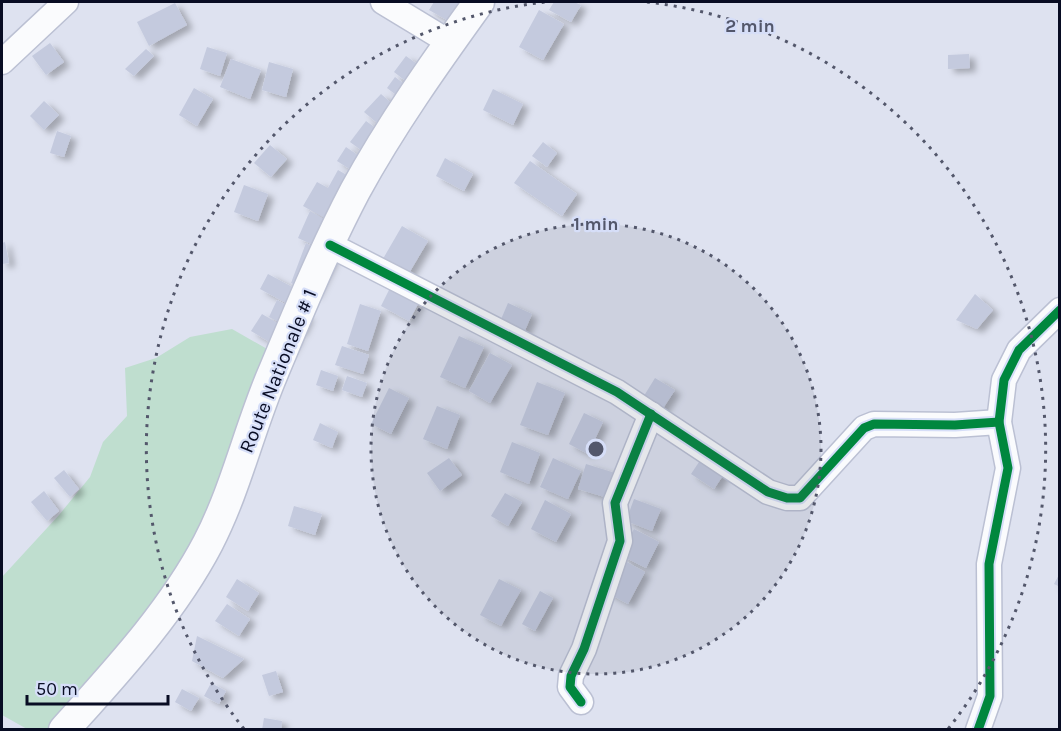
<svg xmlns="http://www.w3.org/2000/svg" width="1061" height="731" viewBox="0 0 1061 731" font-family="Karla,sans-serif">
	<defs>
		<filter id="shadow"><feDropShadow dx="6" dy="4" stdDeviation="3" flood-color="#0004"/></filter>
	</defs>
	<rect width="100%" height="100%" fill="#dee2f0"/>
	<!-- green -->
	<polygon fill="#bfdecf" points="232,329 283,358 229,510 66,729 27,729 2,715 2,577 59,515 90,477 103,442 127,416 125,368 156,358 190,337"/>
	<!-- building -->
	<g fill="#c4cade" filter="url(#shadow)">
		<polygon points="434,2 463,2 452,23 429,10"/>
		<polygon points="554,2 574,2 581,5 571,22 549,10"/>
		<polygon points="175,3 187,25 149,46 137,22"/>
		<polygon points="539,10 564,24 543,60 519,47"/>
		<polygon points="50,43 64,62 46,75 32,56"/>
		<polygon points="207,47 227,53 220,76 200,69"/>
		<polygon points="146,49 154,56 134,76 125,69"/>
		<polygon points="969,54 970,68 948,69 948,55"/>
		<polygon points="406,56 428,72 416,89 394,72"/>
		<polygon points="231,59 261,70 250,99 220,87"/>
		<polygon points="269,62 293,69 286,97 262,90"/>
		<polygon points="395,77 412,90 404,101 387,88"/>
		<polygon points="194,88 213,99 197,126 179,115"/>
		<polygon points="493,89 523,104 513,125 483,110"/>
		<polygon points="381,94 404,114 388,132 364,112"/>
		<polygon points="44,101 59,115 44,130 30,116"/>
		<polygon points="366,121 388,137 372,158 350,142"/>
		<polygon points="57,131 71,136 64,157 50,153"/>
		<polygon points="543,142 557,153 547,167 532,156"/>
		<polygon points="270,145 287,159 271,177 254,163"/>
		<polygon points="346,147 372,165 364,178 337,161"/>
		<polygon points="445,158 473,174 464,191 436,176"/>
		<polygon points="530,161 577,194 562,216 514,183"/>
		<polygon points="338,170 362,184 339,226 303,206 317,182 328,188"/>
		<polygon points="244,185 268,194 258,221 234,212"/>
		<polygon points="310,211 333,224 320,248 298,238"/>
		<polygon points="402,226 428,241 406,278 380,264"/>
		<polygon points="5,242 9,263 2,264 2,243"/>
		<polygon points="306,243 333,257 314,295 291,283"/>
		<polygon points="268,274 309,296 301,311 260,289"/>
		<polygon points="391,286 420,300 409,321 381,306"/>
		<polygon points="975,294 993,310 977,329 956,320"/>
		<polygon points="277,300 308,316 300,333 269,317"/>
		<polygon points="508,303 532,314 523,335 499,324"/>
		<polygon points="360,304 381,311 368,351 347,344"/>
		<polygon points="262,314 298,335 288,353 251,331"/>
		<polygon points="459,336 484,347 465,388 440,377"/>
		<polygon points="342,346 369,355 363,374 335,365"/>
		<polygon points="490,353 512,365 490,403 469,391"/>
		<polygon points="321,370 338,376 333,391 316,385"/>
		<polygon points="347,376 367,383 362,397 342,390"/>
		<polygon points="655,378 675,390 658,416 639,404"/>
		<polygon points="537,382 565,393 548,435 520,425"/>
		<polygon points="389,388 409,398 391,434 371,424"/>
		<polygon points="437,406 460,415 447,449 423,439"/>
		<polygon points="584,413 603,422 588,454 569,444"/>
		<polygon points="320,423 338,432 332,448 313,440"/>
		<polygon points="512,442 540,453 529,484 500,472"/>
		<polygon points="703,456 726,471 714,489 691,474"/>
		<polygon points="449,458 462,475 440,491 427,473"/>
		<polygon points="553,458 581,471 568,499 540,487"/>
		<polygon points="586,464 615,473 608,498 578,489"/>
		<polygon points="64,470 79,489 70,497 54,478"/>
		<polygon points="44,491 59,511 47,521 31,502"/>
		<polygon points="505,493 522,502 508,526 491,516"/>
		<polygon points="634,499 661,509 652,531 626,521"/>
		<polygon points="545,500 571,514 556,542 531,529"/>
		<polygon points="294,506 322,514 315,535 288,526"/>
		<polygon points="634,529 659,542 646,568 620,555"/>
		<polygon points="623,560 645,572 628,604 606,592"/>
		<polygon points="1060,573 1060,587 1054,584"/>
		<polygon points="237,579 259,593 248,611 226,597"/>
		<polygon points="499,579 521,590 501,626 480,615"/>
		<polygon points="540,591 553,598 535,631 522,624"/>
		<polygon points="227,604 250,619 239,636 215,621"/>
		<polygon points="197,636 244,659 223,678 192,661"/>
		<polygon points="276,671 283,692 269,696 262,675"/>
		<polygon points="211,683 226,691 219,704 204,696"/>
		<polygon points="182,689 199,698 191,711 175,702"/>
		<polygon points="264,718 282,721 281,730 262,730"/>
	</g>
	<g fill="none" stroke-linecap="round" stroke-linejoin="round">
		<defs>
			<g id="minor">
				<polyline points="383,2 449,42"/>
				<polyline points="2,62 66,2"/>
				<polyline points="330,245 617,392 768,492 787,498 800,498 864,428 874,424 955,425 999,422"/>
				<polyline points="581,702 570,687 571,676 584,649 620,541 615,503 651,414"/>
				<polyline points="978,730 990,696 989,564 1008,468 999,422 1004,380 1019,350 1060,310"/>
			</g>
			<path id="major" d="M64,730C116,672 172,612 208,543C236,489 249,429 273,373C298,313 324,250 355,191C391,125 435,63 479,2"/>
		</defs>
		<!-- minor casing -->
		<use href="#minor" stroke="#bbc0d3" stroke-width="27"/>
		<!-- major casing -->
		<use href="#major" stroke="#bbc0d3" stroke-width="33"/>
		<!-- minor -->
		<use href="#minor" stroke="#fafbfd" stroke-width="24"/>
		<!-- major -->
		<use href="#major" stroke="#fafbfd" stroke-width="30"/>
		<defs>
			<g id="cycleway">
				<polyline points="330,245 617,392 768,492 787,498 800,498 864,428 874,424 955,425 999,422"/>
				<polyline points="581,702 570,687 571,676 584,649 620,541 615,503 651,414"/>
				<polyline points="978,730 990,696 989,564 1008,468 999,422 1004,380 1019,350 1060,310"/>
			</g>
		</defs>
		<!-- cycleway casing -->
		<use href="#cycleway" stroke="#d6def8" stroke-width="13"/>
		<!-- cycleway -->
		<use href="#cycleway" stroke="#00873e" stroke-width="9"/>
	</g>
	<!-- distance rings -->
	<circle cx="596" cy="449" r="225" fill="#53576b" fill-opacity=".12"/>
	<g fill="none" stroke="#53576b" stroke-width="3" stroke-dasharray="3 6">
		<circle cx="596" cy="449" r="225"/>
		<path d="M244 729A450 450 0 0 1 545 2M647 2A450 450 0 0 1 948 729"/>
	</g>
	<g text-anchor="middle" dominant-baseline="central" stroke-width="4.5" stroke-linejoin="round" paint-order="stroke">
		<!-- street labels -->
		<g font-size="20" fill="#080c23" stroke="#d6def8">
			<text transform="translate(278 371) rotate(-68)">Route Nationale # 1</text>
		</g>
	</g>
	<circle cx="596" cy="449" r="9" fill="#53576b" stroke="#d6def8" stroke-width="3"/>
	<g font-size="18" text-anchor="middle" font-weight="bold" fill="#53576b" stroke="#d6def8" stroke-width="4.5" stroke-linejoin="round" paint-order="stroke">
		<text x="750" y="32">2 min</text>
		<text x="596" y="230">1 min</text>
	</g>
	<!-- border -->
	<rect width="1061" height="731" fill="none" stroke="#080c23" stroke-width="6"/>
	<!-- scale -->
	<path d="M27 695v9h141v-9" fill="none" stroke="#080c23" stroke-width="3"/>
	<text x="36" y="695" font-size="18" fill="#080c23" stroke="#d6def8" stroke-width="4.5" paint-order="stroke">50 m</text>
</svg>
